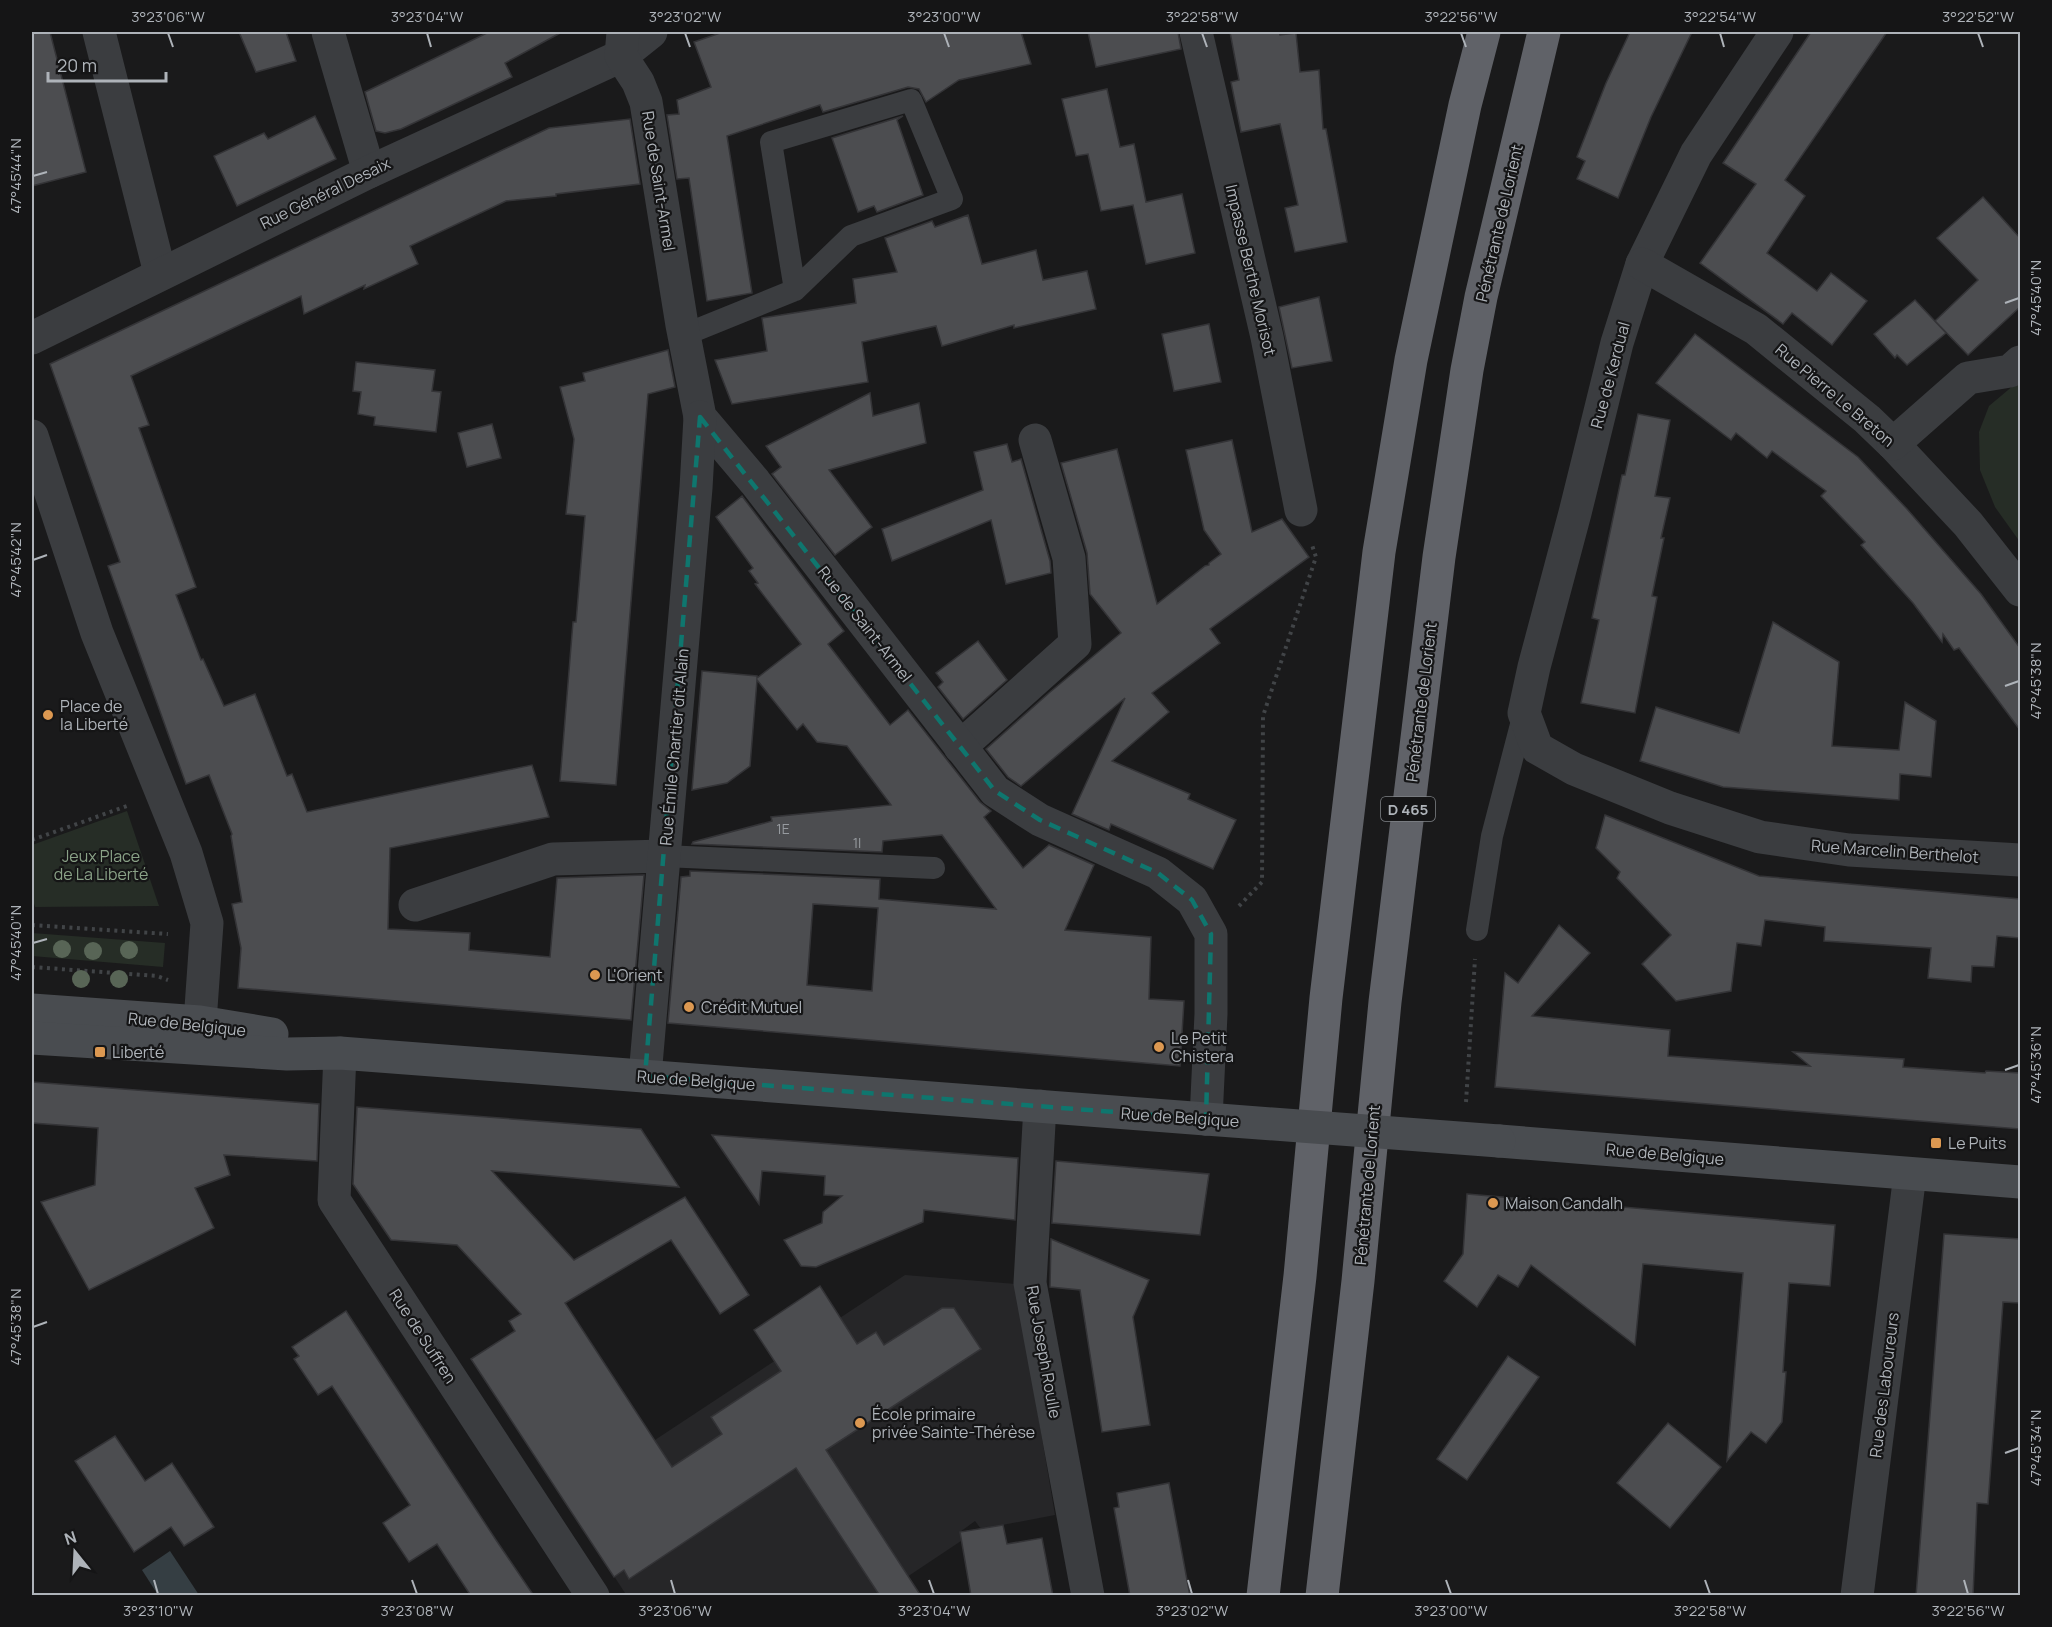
<svg xmlns="http://www.w3.org/2000/svg" width="2052" height="1627" viewBox="0 0 2052 1627" font-family="Manrope,sans-serif">
	<rect width="100%" height="100%" fill="#1a1a1b"/>
	<!-- built -->
	<polygon fill="#262628" points="905,1275 1016,1284 1055,1515 981,1529 975,1521 960,1532 961,1541 880,1595 627,1596 564,1500"/>
	<!-- green -->
	<g fill="#262d26">
		<polygon points="2020,380 2020,542 1995,507 1980,470 1979,432 1989,406"/>
		<polygon points="127,811 159,906 35,907 32,896 32,845"/>
		<polygon points="32,933 165,943 163,967 32,956"/>
	</g>
	<!-- water -->
	<polygon fill="#353e43" points="170,1551 199,1595 158,1595 142,1570"/>
	<!-- building -->
	<g fill="#4c4d50" stroke="#343437" stroke-width="1.5" fill-rule="evenodd">
		<polygon points="32,32 50,32 86,172 32,186"/>
		<polygon points="239,32 286,32 296,61 256,72"/>
		<polygon points="489,32 562,32 505,63 512,77 401,129 385,133 376,131 365,92"/>
		<polygon points="723,32 1021,32 1031,64 959,80 926,102 919,89 908,87 823,112 820,105 727,136 752,293 707,301 689,178 677,179 667,115 679,114 677,100 711,87 694,42"/>
		<polygon points="1088,32 1178,32 1181,49 1096,67"/>
		<polygon points="1230,32 1279,32 1280,35 1296,33 1300,72 1319,70 1323,129 1326,129 1347,242 1295,252 1285,208 1298,205 1280,124 1241,132 1231,82 1239,80"/>
		<polygon points="1630,32 1692,32 1651,117 1618,198 1577,179 1585,161 1577,157 1606,83"/>
		<polygon points="1811,32 1887,32 1785,180 1805,196 1767,253 1817,291 1831,273 1867,301 1832,345 1792,313 1783,324 1700,263 1756,184 1723,163"/>
		<polygon points="1107,89 1120,147 1134,144 1146,202 1182,194 1195,253 1146,264 1133,205 1101,211 1088,154 1076,156 1062,99"/>
		<polygon points="315,116 336,159 237,206 214,156 264,133 268,139"/>
		<polygon points="903,116 897,120 923,195 877,212 874,206 858,212 832,138"/>
		<polygon points="630,119 640,184 556,194 556,196 506,201 410,246 418,264 364,289 365,285 304,314 301,296 131,376 149,425 139,428 196,587 176,595 201,660 203,659 224,706 255,694 287,776 292,774 307,812 532,765 549,817 390,848 388,929 470,933 469,950 550,957 557,878 644,875 631,1020 238,988 241,948 232,904 242,902 231,836 232,834 209,775 186,784 108,566 120,562 50,364 549,128"/>
		<polygon points="1983,197 2020,238 2020,307 1968,355 1935,321 1978,280 1937,238"/>
		<polygon points="968,215 982,264 1036,250 1043,280 1087,271 1096,309 1014,328 1014,325 942,346 936,326 862,342 868,382 732,404 715,360 767,351 762,318 856,303 853,279 897,272 885,238 932,221 935,227"/>
		<polygon points="1319,297 1332,361 1292,368 1279,307"/>
		<polygon points="1915,300 1946,333 1907,365 1897,355 1895,358 1874,334"/>
		<polygon points="1209,324 1221,382 1174,391 1162,334"/>
		<polygon points="1695,334 1858,457 1907,509 1981,594 2020,648 2020,730 1959,648 1954,650 1943,634 1942,642 1913,603 1861,545 1865,542 1821,496 1826,491 1772,451 1767,458 1736,433 1731,440 1656,383"/>
		<polygon points="668,350 675,387 648,394 616,785 560,781 573,622 576,622 585,516 566,514 574,439 560,387 585,381 583,373"/>
		<polygon points="356,362 435,370 432,391 441,392 436,432 374,425 375,417 358,414 361,392 353,391"/>
		<polygon points="870,393 873,416 919,403 926,443 829,470 872,527 835,555 772,474 781,467 766,446"/>
		<polygon points="1638,414 1670,420 1655,496 1670,498 1661,538 1664,538 1652,596 1657,597 1635,713 1581,703 1599,620 1592,618 1622,475 1625,475"/>
		<polygon points="492,424 501,458 467,467 458,433"/>
		<polygon points="1232,440 1252,532 1282,519 1309,557 1210,629 1220,643 1152,693 1169,712 1112,761 1190,794 1188,799 1236,820 1213,869 1111,824 1109,830 1072,814 1125,698 1021,786 1008,777 986,749 1049,693 1121,633 1090,594 1087,553 1061,463 1117,449 1157,604 1205,566 1209,565 1209,563 1221,554 1204,530 1186,450"/>
		<polygon points="1007,444 1012,462 1021,459 1050,561 1051,573 1006,584 991,520 892,561 882,529 983,490 974,452"/>
		<path d="M742,496L844,631L828,644L890,725L908,710L980,802L991,811L984,817L1023,868L1049,845L1094,865L1065,930L1151,937L1149,999L1184,1001L1180,1066L668,1023L681,877L690,876V871L880,879L879,899L996,909L942,835L883,841L882,852L692,844L693,842L772,821L771,817L891,805L847,746L817,742L803,724L797,730L757,680L750,766L727,783L692,790L702,671L757,676V678L801,644L755,584L758,583L749,571L753,568L716,517ZM813,904L878,908L872,991L807,985Z"/>
		<polygon points="1773,622 1839,662 1832,746 1899,750 1905,702 1936,721 1931,777 1900,774 1899,800 1723,787 1640,761 1656,707 1739,733"/>
		<polygon points="978,641 1007,680 963,719 938,687 943,682 936,673"/>
		<polygon points="1605,815 1759,876 2020,899 2020,938 1997,936 1994,967 1972,966 1971,982 1928,978 1931,948 1824,941 1825,927 1765,920 1761,946 1737,943 1731,991 1676,1001 1642,964 1671,935 1617,878 1620,872 1596,848"/>
		<polygon points="1559,925 1590,953 1532,1016 1670,1030 1668,1056 1810,1066 1793,1052 1904,1059 1903,1067 1985,1073 1986,1071 2020,1073 2020,1129 1495,1087 1505,973 1518,983"/>
		<polygon points="32,1082 319,1104 317,1161 224,1155 230,1175 195,1188 214,1228 89,1290 41,1202 95,1185 98,1128 32,1123"/>
		<polygon points="357,1107 641,1129 679,1187 492,1171 574,1260 685,1197 749,1295 720,1314 671,1240 565,1303 672,1467 722,1434 711,1417 781,1371 754,1330 820,1286 857,1344 876,1332 884,1345 942,1308 954,1308 981,1349 826,1450 921,1596 880,1596 796,1468 629,1579 624,1570 614,1577 471,1359 515,1331 509,1321 521,1314 457,1245 391,1240 353,1184"/>
		<polygon points="712,1135 1018,1158 1015,1220 924,1210 923,1222 816,1267 801,1266 784,1240 822,1223 823,1212 842,1196 824,1195 825,1176 762,1171 759,1204"/>
		<polygon points="1056,1161 1209,1174 1200,1235 1052,1223"/>
		<polygon points="1467,1194 1835,1225 1830,1286 1789,1283 1783,1372 1786,1372 1782,1422 1766,1443 1751,1432 1727,1461 1743,1273 1643,1264 1635,1345 1531,1265 1518,1287 1498,1275 1477,1307 1444,1281 1463,1254"/>
		<polygon points="1944,1234 2020,1239 2020,1303 2003,1302 1988,1504 1977,1503 1973,1596 1916,1596"/>
		<polygon points="1051,1239 1149,1280 1133,1317 1150,1425 1102,1432 1080,1290 1050,1287"/>
		<polygon points="346,1311 496,1540 534,1596 471,1596 437,1544 409,1562 383,1523 410,1505 332,1386 318,1395 294,1359 299,1356 292,1347"/>
		<polygon points="1508,1356 1539,1377 1467,1480 1437,1459"/>
		<polygon points="1668,1423 1721,1467 1670,1528 1617,1483"/>
		<polygon points="115,1436 145,1481 172,1463 214,1527 184,1546 171,1527 134,1552 75,1461"/>
		<polygon points="1169,1483 1190,1596 1130,1596 1114,1508 1119,1507 1117,1493"/>
		<polygon points="1003,1525 1007,1544 1042,1538 1053,1596 971,1596 960,1532"/>
	</g>
	<g fill="none" stroke-linecap="round" stroke-linejoin="round">
		<!-- path -->
		<g stroke="#414447" stroke-width="4" stroke-dasharray="3 4.5" stroke-linecap="butt">
			<polyline points="32,840 127,806"/>
			<polyline points="1239,906 1262,882 1263,716 1316,557 1312,545"/>
			<polyline points="32,925 168,934"/>
			<polyline points="32,967 157,976 168,980"/>
			<polyline points="1466,1102 1475,959"/>
		</g>
		<!-- service -->
		<g stroke="#3b3d40" stroke-width="22">
			<polyline points="684,335 795,290 851,236 952,199 911,100 771,142 795,290"/>
			<polyline points="664,856 934,868"/>
			<polyline points="1477,930 1492,836 1524,713"/>
		</g>
		<!-- minor -->
		<g stroke="#3b3d40" stroke-width="33">
			<polyline points="99,32 160,273"/>
			<polyline points="328,32 369,172"/>
			<polyline points="1196,32 1267,337 1301,510"/>
			<polyline points="1777,32 1696,154 1642,264 1617,343 1575,513 1534,667 1524,713 1537,748 1574,769 1670,808 1760,837 1849,850 2020,860"/>
			<polyline points="1642,264 1756,329 1867,419 1893,444 1968,524 2020,590"/>
			<polyline points="32,338 369,172 621,56 651,32"/>
			<polyline points="32,436 97,633 186,853 207,923 200,1022"/>
			<polyline points="1893,444 1968,378 2010,371 2020,362"/>
			<polyline points="960,747 1075,644 1069,558 1035,440"/>
			<polyline points="415,905 553,859 664,856"/>
			<polyline points="340,1053 334,1200 593,1596"/>
			<polyline points="1040,1106 1030,1283 1088,1596"/>
			<polyline points="1857,1596 1910,1174"/>
		</g>
		<!-- tertiary -->
		<g stroke="#3b3d40" stroke-width="33">
			<polyline points="623,32 621,56 638,82 646,102 682,325 700,417 755,482 995,791 1040,820 1158,873 1192,900 1211,934 1211,1014 1206,1119"/>
			<polyline points="645,1076 696,488 700,417"/>
		</g>
		<!-- secondary -->
		<g stroke="#494c50" stroke-width="33">
			<polyline points="32,1010 200,1022 272,1034"/>
			<polyline points="32,1038 287,1054 340,1053 1206,1119"/>
			<polyline points="1499,1141 2020,1182"/>
		</g>
		<!-- trunk -->
		<g stroke="#606268" stroke-width="33">
			<polyline points="1263,1596 1300,1276 1326,998 1379,552 1411,360 1465,105 1484,32"/>
			<polyline points="1322,1596 1358,1281 1385,1002 1439,557 1467,370 1481,297 1544,32"/>
		</g>
		<!-- secondary-bridge -->
		<polyline stroke="#494c50" stroke-width="33" points="1206,1119 1499,1141"/>
	</g>
	<!-- trees -->
	<g fill="#586556">
		<circle cx="62" cy="949" r="9"/>
		<circle cx="129" cy="950" r="9"/>
		<circle cx="93" cy="951" r="9"/>
		<circle cx="81" cy="979" r="9"/>
		<circle cx="119" cy="979" r="9"/>
	</g>
	<!-- marked area -->
	<path fill="none" stroke="#0f766e" stroke-width="4.5" stroke-dasharray="12 8" stroke-linejoin="round" d="M700,417L995,791L1040,820L1158,873L1192,900L1211,934L1206,1119L645,1076Z"/>
	<!-- ticks -->
	<path fill="none" stroke="#aeb3b9" stroke-width="2" d="M168,33L173,47M427,33L431,47M685,33L690,47M944,33L949,47M1202,33L1207,47M1461,33L1466,47M1720,33L1724,47M1978,33L1983,47M33,176L47,172M2005,303L2019,298M33,560L47,555M2005,686L2019,681M33,943L47,939M2005,1070L2019,1065M33,1327L47,1322M2005,1453L2019,1448M154,1580L158,1594M412,1580L417,1594M671,1580L675,1594M929,1580L934,1594M1188,1580L1192,1594M1446,1580L1451,1594M1705,1580L1710,1594M1964,1580L1968,1594"/>
	<!-- markers -->
	<g fill="#dc9851" stroke="#151516" stroke-width="2">
		<circle cx="48" cy="715" r="6"/>
		<circle cx="595" cy="975" r="6"/>
		<circle cx="689" cy="1007" r="6"/>
		<circle cx="1159" cy="1047" r="6"/>
		<rect x="94" y="1046" width="12" height="12" rx="3"/>
		<rect x="1930" y="1137" width="12" height="12" rx="3"/>
		<circle cx="1493" cy="1203" r="6"/>
		<circle cx="860" cy="1423" r="6"/>
	</g>
	<g text-anchor="middle" dominant-baseline="central" stroke-width="4.5" stroke-linejoin="round" paint-order="stroke">
		<!-- number labels -->
		<g font-size="14" fill="#969a9f">
			<text x="783" y="828">1E</text>
			<text x="857" y="842">1I</text>
		</g>
		<!-- shield labels -->
		<rect fill="#151516" stroke="#808488" stroke-width="1.5" x="1381" y="797" width="54" height="24" rx="4.5"/>
		<g font-size="15" font-weight="bold" fill="#aeb3b9">
			<text x="1408" y="809">D 465</text>
		</g>
		<!-- street labels -->
		<g font-size="16" fill="#aeb3b9" stroke="#151516">
			<text transform="translate(659 181) rotate(81)">Rue de Saint-Armel</text>
			<text transform="translate(325 193) rotate(-26)">Rue Général Desaix</text>
			<text transform="translate(1499 223) rotate(-77)">Pénétrante de Lorient</text>
			<text transform="translate(1251 270) rotate(77)">Impasse Berthe Morisot</text>
			<text transform="translate(1610 375) rotate(-75)">Rue de Kerdual</text>
			<text transform="translate(1835 395) rotate(40)">Rue Pierre Le Breton</text>
			<text transform="translate(865 624) rotate(52)">Rue de Saint-Armel</text>
			<text transform="translate(1421 702) rotate(-83)">Pénétrante de Lorient</text>
			<text transform="translate(674 747) rotate(-85)">Rue Émile Chartier dit Alain</text>
			<text transform="translate(1895 851) rotate(4)">Rue Marcelin Berthelot</text>
			<text transform="translate(187 1024) rotate(6)">Rue de Belgique</text>
			<text transform="translate(696 1080) rotate(4)">Rue de Belgique</text>
			<text transform="translate(1180 1117) rotate(4)">Rue de Belgique</text>
			<text transform="translate(1665 1154) rotate(5)">Rue de Belgique</text>
			<text transform="translate(1367 1185) rotate(-85)">Pénétrante de Lorient</text>
			<text transform="translate(423 1336) rotate(57)">Rue de Suffren</text>
			<text transform="translate(1044 1352) rotate(80)">Rue Joseph Roulle</text>
			<text transform="translate(1884 1385) rotate(-83)">Rue des Laboureurs</text>
		</g>
		<!-- poi labels -->
		<g font-size="16" fill="#aeb3b9" stroke="#151516" text-anchor="start">
			<text x="60" y="706">Place de<tspan x="60" dy="18">la Liberté</tspan></text>
			<text x="607" y="975">L'Orient</text>
			<text x="701" y="1007">Crédit Mutuel</text>
			<text x="1171" y="1038">Le Petit<tspan x="1171" dy="18">Chistera</tspan></text>
			<text x="112" y="1052">Liberté</text>
			<text x="1948" y="1143">Le Puits</text>
			<text x="1505" y="1203">Maison Candalh</text>
			<text x="872" y="1414">École primaire<tspan x="872" dy="18">privée Sainte-Thérèse</tspan></text>
		</g>
		<!-- park labels -->
		<g font-size="16" fill="#8aa287" stroke="#151516">
			<text x="101" y="856">Jeux Place<tspan x="101" dy="18">de La Liberté</tspan></text>
		</g>
	</g>
	<!-- border -->
	<rect width="2052" height="1627" fill="none" stroke="#151516" stroke-width="66"/>
	<!-- north arrow -->
	<g transform="translate(75 1552) rotate(342)" stroke="#151516" stroke-width="4.5" paint-order="stroke">
	<path d="M0-4.5L10 22L0 15L-10 22Z" fill="#aeb3b9"/>
	<text y="-9" font-size="16" font-weight="bold" text-anchor="middle" fill="#aeb3b9">N</text>
	</g>
	<!-- scale -->
	<path d="M48 72v9h118v-9" fill="none" stroke="#aeb3b9" stroke-width="3"/>
	<text x="57" y="72" font-size="18" fill="#aeb3b9" stroke="#151516" stroke-width="4.5" paint-order="stroke">20 m</text>
	<rect x="33" y="33" width="1986" height="1561" fill="none" stroke="#aeb3b9" stroke-width="2"/>
	<g font-size="15" text-anchor="middle" fill="#aeb3b9">
		<text x="168" y="22">3°23'06"W</text>
		<text x="427" y="22">3°23'04"W</text>
		<text x="685" y="22">3°23'02"W</text>
		<text x="944" y="22">3°23'00"W</text>
		<text x="1202" y="22">3°22'58"W</text>
		<text x="1461" y="22">3°22'56"W</text>
		<text x="1720" y="22">3°22'54"W</text>
		<text x="1978" y="22">3°22'52"W</text>
		<text transform="translate(16 176) rotate(-90)" y="5">47°45'44"N</text>
		<text transform="translate(2036 298) rotate(-90)" y="5">47°45'40"N</text>
		<text transform="translate(16 560) rotate(-90)" y="5">47°45'42"N</text>
		<text transform="translate(2036 681) rotate(-90)" y="5">47°45'38"N</text>
		<text transform="translate(16 943) rotate(-90)" y="5">47°45'40"N</text>
		<text transform="translate(2036 1065) rotate(-90)" y="5">47°45'36"N</text>
		<text transform="translate(16 1327) rotate(-90)" y="5">47°45'38"N</text>
		<text transform="translate(2036 1448) rotate(-90)" y="5">47°45'34"N</text>
		<text x="158" y="1616">3°23'10"W</text>
		<text x="417" y="1616">3°23'08"W</text>
		<text x="675" y="1616">3°23'06"W</text>
		<text x="934" y="1616">3°23'04"W</text>
		<text x="1192" y="1616">3°23'02"W</text>
		<text x="1451" y="1616">3°23'00"W</text>
		<text x="1710" y="1616">3°22'58"W</text>
		<text x="1968" y="1616">3°22'56"W</text>
	</g>
</svg>
